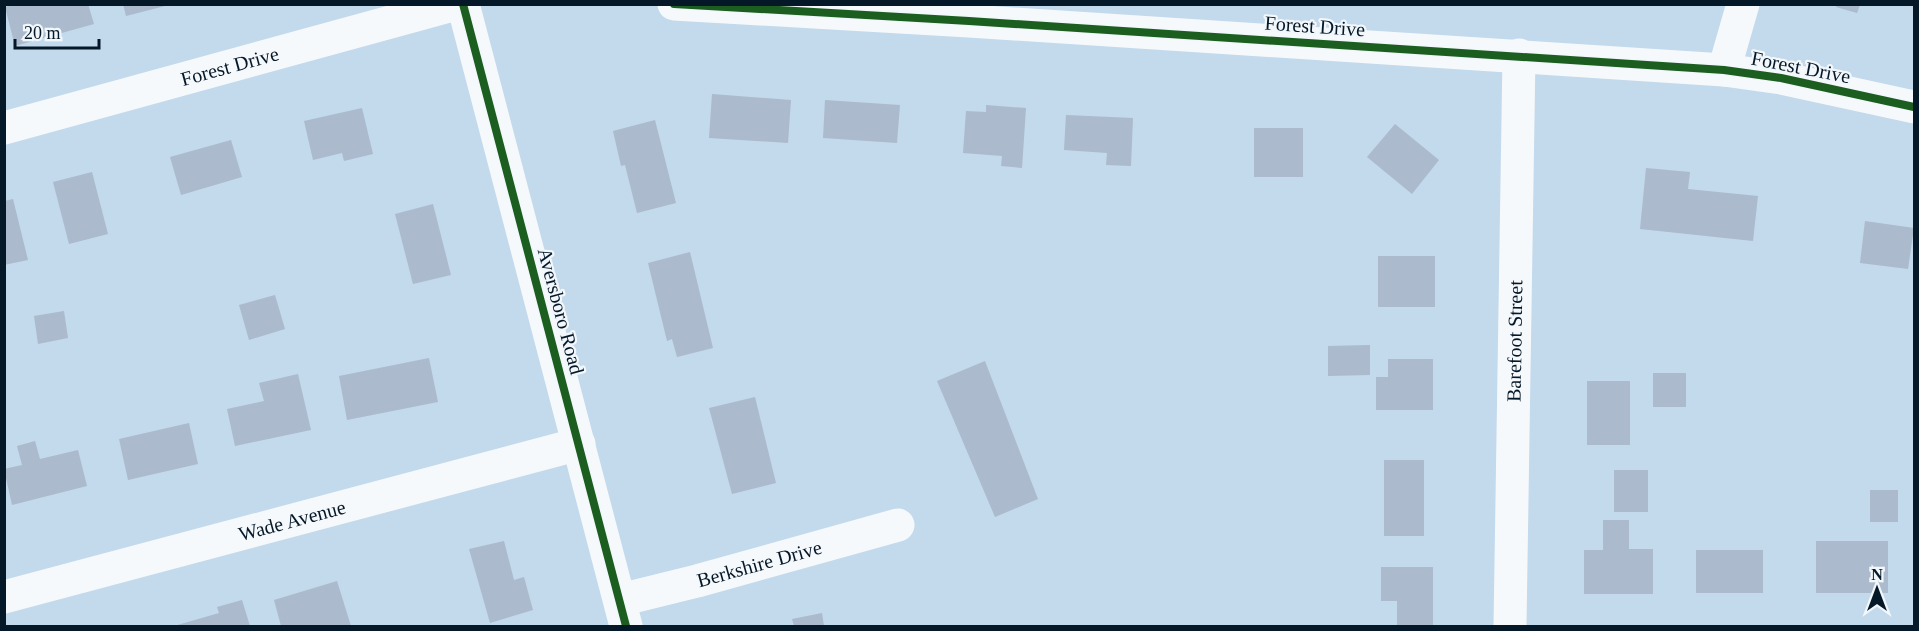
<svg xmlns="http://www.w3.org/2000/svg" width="1919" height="631" viewBox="0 0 1919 631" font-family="'Times New Roman',serif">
	<rect width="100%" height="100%" fill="#c3d9ec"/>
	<!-- building -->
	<g fill="#abbacd">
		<polygon points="14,4 88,4 94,24 15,46 5,7"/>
		<polygon points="123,4 169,4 169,5 126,16"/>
		<polygon points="1837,5 1860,5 1857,13 1836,7"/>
		<polygon points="712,94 791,100 788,143 709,138"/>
		<polygon points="825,100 900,105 897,143 823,138"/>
		<polygon points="986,105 1026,108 1022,168 1001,166 1002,156 963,153 966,111 986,112"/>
		<polygon points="362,108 373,154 344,161 342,153 313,160 304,121"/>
		<polygon points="1066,115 1133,118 1131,166 1106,165 1107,153 1064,150"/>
		<polygon points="655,120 676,203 637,213 625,165 621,166 613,131"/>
		<polygon points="1395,124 1439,160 1412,194 1367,157"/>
		<rect x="1254" y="128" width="49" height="49"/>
		<polygon points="231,140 242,177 181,195 170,157"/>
		<polygon points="1646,168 1690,172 1688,189 1758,196 1753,241 1640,229"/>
		<polygon points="92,172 108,234 69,244 53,182"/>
		<polygon points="13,199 28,260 4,265 4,201"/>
		<polygon points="433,204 451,275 413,284 395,214"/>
		<polygon points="1865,221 1914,228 1908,269 1860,263"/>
		<polygon points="690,252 713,348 677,357 672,339 667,341 648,263"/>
		<rect x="1378" y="256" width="57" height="51"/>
		<polygon points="275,295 285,329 249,340 239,305"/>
		<polygon points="64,311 68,338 38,344 34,316"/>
		<polygon points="1370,345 1370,375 1328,376 1328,346"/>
		<polygon points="429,358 438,402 347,420 339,376"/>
		<polygon points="1388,359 1433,359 1433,410 1376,410 1376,377 1388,377"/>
		<polygon points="985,361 1038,499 995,517 937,381"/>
		<rect x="1653" y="373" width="33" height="34"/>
		<polygon points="298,374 311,430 235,446 227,409 264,401 259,383"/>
		<rect x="1587" y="381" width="43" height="64"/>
		<polygon points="755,397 776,483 732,494 709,408"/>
		<polygon points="189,423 198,464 128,480 119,439"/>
		<polygon points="35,441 40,459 78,450 87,486 12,505 4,469 22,465 17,446"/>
		<rect x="1384" y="460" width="40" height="76"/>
		<rect x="1614" y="470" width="34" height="42"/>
		<rect x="1870" y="490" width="28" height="32"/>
		<polygon points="1603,520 1629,520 1629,549 1653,549 1653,594 1584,594 1584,550 1603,550"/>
		<polygon points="504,541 514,580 524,577 533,610 490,623 469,549"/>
		<rect x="1816" y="541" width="72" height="52"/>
		<rect x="1696" y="550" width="67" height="43"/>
		<polygon points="1381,567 1433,567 1433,626 1397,626 1397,601 1381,601"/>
		<polygon points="337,581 351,626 281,626 274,600"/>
		<polygon points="242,600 250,626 174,626 219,613 217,607"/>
		<polygon points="822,613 824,626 794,626 792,619"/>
	</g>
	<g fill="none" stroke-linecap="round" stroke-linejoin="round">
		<!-- minor -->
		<g stroke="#f6f9fc" stroke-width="33">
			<polyline points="463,4 626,626"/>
			<polyline points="674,4 969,21 1724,70 1781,78 1914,107"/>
			<polyline points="1724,70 1743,4"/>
			<path id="s1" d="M4,128L456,4"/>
			<path id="s2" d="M4,597L579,444"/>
			<path id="s3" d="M620,600L697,581L898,525"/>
			<path id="s4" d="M1510,626L1519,55"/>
		</g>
		<defs>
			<g id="cycleway">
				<polyline points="463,4 626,626"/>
				<polyline points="674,4 969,21 1724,70 1781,78 1914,107"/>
			</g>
		</defs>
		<!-- cycleway casing -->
		<use href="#cycleway" stroke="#f2f7fb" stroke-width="11"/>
		<!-- cycleway -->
		<use href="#cycleway" stroke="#1b5e20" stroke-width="8"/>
	</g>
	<g text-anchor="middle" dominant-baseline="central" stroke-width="4.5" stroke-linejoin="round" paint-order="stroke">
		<!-- street labels -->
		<g font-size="20" fill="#051828" stroke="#f2f7fb">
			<text transform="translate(1315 26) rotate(4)">Forest Drive</text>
			<text stroke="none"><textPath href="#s1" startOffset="234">Forest Drive</textPath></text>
			<text transform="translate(1801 67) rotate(11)">Forest Drive</text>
			<text transform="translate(561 311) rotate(75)">Aversboro Road</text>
			<text stroke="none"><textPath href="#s4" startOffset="285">Barefoot Street</textPath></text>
			<text stroke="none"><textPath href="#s2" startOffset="298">Wade Avenue</textPath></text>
			<text stroke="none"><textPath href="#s3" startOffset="144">Berkshire Drive</textPath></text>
		</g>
	</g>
	<!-- border -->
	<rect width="1919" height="631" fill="none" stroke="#051828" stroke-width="12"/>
	<!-- north arrow -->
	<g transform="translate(1877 589)" stroke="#f2f7fb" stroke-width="4.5" paint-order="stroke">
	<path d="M0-4.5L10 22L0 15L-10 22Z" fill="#051828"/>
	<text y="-9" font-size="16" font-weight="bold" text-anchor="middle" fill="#051828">N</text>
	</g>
	<!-- scale -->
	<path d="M15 39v9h84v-9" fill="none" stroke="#051828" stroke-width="3"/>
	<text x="24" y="39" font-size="18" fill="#051828" stroke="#f2f7fb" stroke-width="4.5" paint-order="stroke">20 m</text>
</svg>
